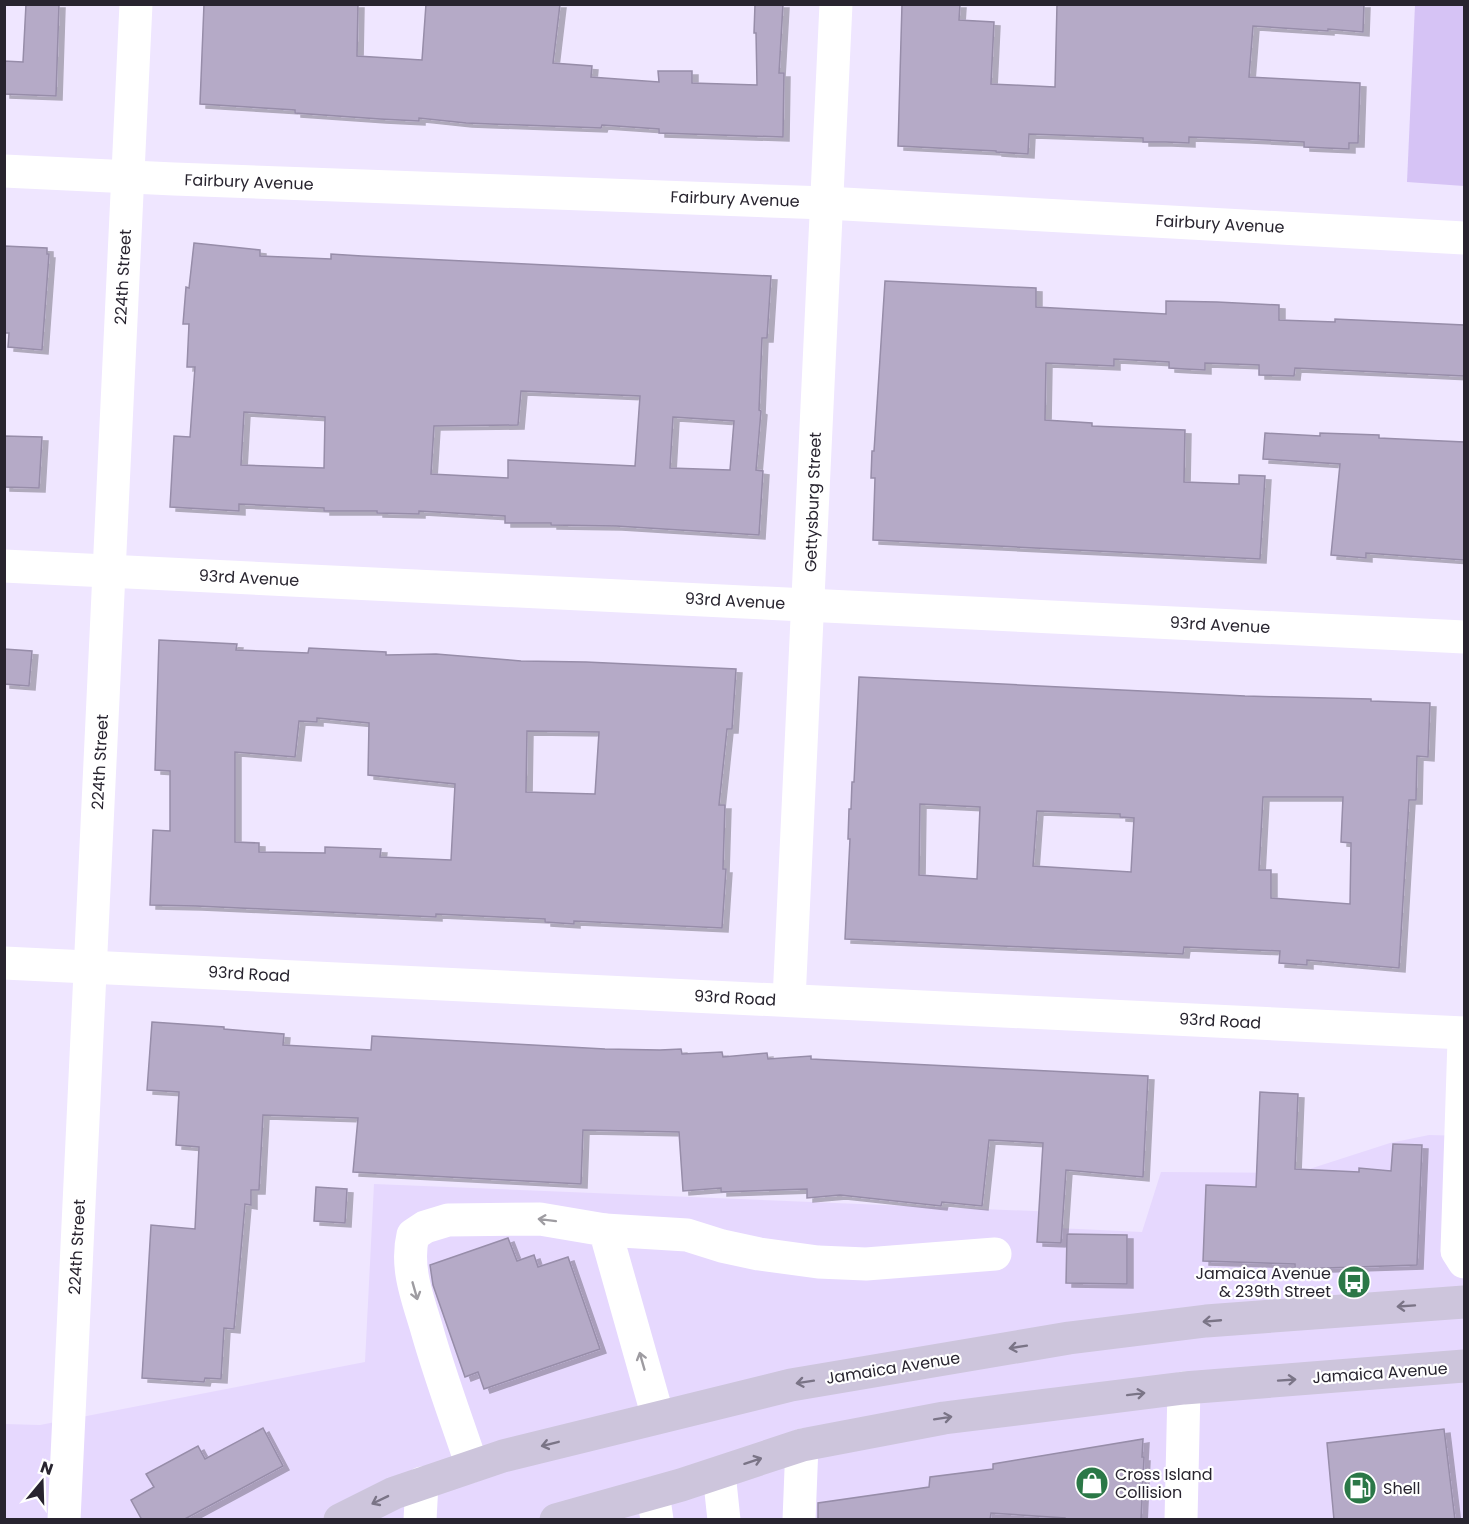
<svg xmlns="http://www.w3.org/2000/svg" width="1469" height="1524" viewBox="0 0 1469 1524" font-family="Poppins,sans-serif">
	<defs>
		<filter id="shadow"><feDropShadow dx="6" dy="4" stdDeviation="0" flood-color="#0004"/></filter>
	</defs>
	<rect width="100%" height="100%" fill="#efe6ff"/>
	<!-- built -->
	<polygon fill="#e6d8fe" points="1429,1135 1464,1136 1464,1519 5,1520 5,1424 40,1425 365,1362 374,1184 1057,1212 1057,1228 1142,1232 1161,1172 1297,1173 1390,1143"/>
	<!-- green -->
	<polygon fill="#d6c3f5" points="1415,5 1464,5 1464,186 1407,182"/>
	<!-- building -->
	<g fill="#b5aac7" stroke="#978da9" stroke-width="1.5" fill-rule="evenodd" filter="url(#shadow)">
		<polygon points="26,4 59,4 56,96 4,94 4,61 23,62"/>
		<polygon points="204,4 358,4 357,56 422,60 426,4 560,4 553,63 592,66 591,77 604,78 659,82 658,71 692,71 692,83 757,85 756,33 754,33 755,4 783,4 779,73 784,73 783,137 659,133 659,129 602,125 601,128 466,123 419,118 419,121 380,119 295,113 295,110 200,104"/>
		<polygon points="902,4 960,4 959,20 994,22 991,84 1055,87 1057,4 1364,4 1363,32 1328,29 1328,31 1253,26 1249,77 1360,83 1358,143 1349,143 1349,149 1326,148 1304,147 1304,142 1245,139 1189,137 1189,143 1166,142 1143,142 1143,138 1029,134 1028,154 996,152 996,151 898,146"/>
		<path d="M194,243L260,250V256L331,259V254L362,256L771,276L767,338H762L759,410L761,411L756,470L763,471L759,535L616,526L551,525V523H505V516L419,511V514L377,513V511H324V508L239,504V511L170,507L174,436L190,437L195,367H187L189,324H183L186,287L189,288ZM521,391L640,396L635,466L508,460V478L431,474L434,426L518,425ZM244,412L325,417L324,468L241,465ZM673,417L734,421L730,470L670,468Z"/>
		<polygon points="4,246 47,248 47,254 49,254 42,350 8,347 9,333 4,333"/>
		<polygon points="885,281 1036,288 1036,307 1166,314 1166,301 1217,302 1279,305 1279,320 1335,322 1335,319 1464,325 1464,376 1295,368 1294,376 1259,375 1259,365 1205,363 1205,370 1185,369 1169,368 1169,362 1114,359 1114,366 1046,363 1045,420 1092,423 1092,426 1185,430 1184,482 1239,484 1239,475 1265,476 1260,559 873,540 875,478 871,478 872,451 874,451"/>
		<polygon points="1265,433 1320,436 1320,433 1379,435 1379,438 1464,442 1464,560 1366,553 1366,558 1331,555 1340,464 1263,459"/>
		<polygon points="4,436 42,437 39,488 4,487"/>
		<path d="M159,640L237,644L236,650L308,653L309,648L386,652V655L436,654L521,661L586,662L736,669L732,729H727L719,805H725L723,869H726L722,928L574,921V924L545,922V919L436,914V917L196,906L150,905L153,830L170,831V771L155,770ZM317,718L369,723L368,775L455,784L451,860L380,857L381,849L325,847V853L259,852V843L235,842V752L295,757L299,721L317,722ZM527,731L599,732L595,794L526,792Z"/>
		<polygon points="4,649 32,651 29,686 4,684"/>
		<path d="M859,677L1245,696L1371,699V701L1430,703L1428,757L1417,756L1416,800H1409L1399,968L1307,960V965L1279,963L1280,951L1184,947L1183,954L845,939L850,839H848L849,809H851L852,782H854ZM1263,797H1343L1341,842L1351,843L1350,904L1271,898V870H1259ZM920,804L980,807L977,879L919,875ZM1037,811L1120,814V817L1134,818L1131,872L1033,866Z"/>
		<polygon points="152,1022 224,1027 224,1029 284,1034 283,1045 371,1050 372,1036 605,1049 660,1050 681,1049 682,1054 722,1052 723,1057 767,1053 768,1059 811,1056 811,1059 1148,1076 1143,1177 1066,1170 1061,1243 1037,1242 1043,1143 989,1140 982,1206 942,1202 941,1206 840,1195 807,1198 807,1189 721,1192 721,1188 683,1191 679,1132 583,1130 581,1184 353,1172 358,1118 263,1115 259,1190 251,1190 251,1205 245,1204 234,1329 224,1328 221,1379 205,1378 204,1382 142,1378 151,1225 195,1229 199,1147 176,1145 179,1092 147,1090"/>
		<polygon points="1260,1092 1298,1094 1295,1169 1359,1172 1359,1168 1391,1171 1393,1144 1422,1145 1417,1265 1295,1269 1295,1264 1203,1261 1206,1185 1256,1187"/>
		<polygon points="316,1187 347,1189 345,1223 314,1221"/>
		<polygon points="1067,1234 1127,1235 1127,1284 1066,1283"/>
		<polygon points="508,1238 517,1261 534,1255 538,1267 568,1257 600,1349 484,1389 478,1372 465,1377 433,1285 430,1265"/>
		<polygon points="263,1428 283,1466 183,1520 142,1520 131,1500 154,1487 146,1474 198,1446 205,1459"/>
		<polygon points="1444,1429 1455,1520 1334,1520 1327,1443"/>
		<polygon points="1143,1439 1142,1457 1144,1457 1141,1520 1065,1520 1065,1518 991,1513 990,1520 818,1520 818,1503 929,1487 930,1477 993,1469 993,1464"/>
	</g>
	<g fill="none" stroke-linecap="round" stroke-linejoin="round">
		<!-- minor -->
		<g stroke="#fff" stroke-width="33">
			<polyline points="4,171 174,179 826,203 1464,238"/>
			<polyline points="4,566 1464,637"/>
			<polyline points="4,963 1464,1033"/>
			<polyline points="789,1000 836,4"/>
			<polyline points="1464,1040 1457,1251 1464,1262"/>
			<polyline points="605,1230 687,1235 722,1246 759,1254 818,1262 866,1264 995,1254"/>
			<path d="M472,1466C457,1421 440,1376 427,1330C418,1299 405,1268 413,1235L425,1227L448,1220L540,1219L605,1230L658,1417"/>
			<polyline points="719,1473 724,1520"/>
			<polyline points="653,1493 657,1520"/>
			<polyline points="64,1520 136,4"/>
			<polyline points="420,1520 422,1483"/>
			<polyline points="799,1520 802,1445"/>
			<polyline points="1181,1520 1184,1388"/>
		</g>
		<!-- major -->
		<g stroke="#cdc5dc" stroke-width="33">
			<polyline points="340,1520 394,1493 503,1456 791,1385 1069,1338 1206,1321 1464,1302"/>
			<polyline points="556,1520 681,1485 802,1445 944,1418 1184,1388 1464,1366"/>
		</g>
	</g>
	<!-- one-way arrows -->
	<defs><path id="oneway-shaft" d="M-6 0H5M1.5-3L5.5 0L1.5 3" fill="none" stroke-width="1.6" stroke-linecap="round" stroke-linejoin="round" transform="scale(1.5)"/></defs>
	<g stroke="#9e9ca1">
		<use href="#oneway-shaft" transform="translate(547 1220) rotate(-173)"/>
		<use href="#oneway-shaft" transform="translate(415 1291) rotate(74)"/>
		<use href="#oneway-shaft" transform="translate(642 1361) rotate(-106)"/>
	</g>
	<g stroke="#7a7486">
		<use href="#oneway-shaft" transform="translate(1406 1306) rotate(176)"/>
		<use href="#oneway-shaft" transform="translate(1212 1321) rotate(175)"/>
		<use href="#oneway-shaft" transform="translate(1018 1347) rotate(171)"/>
		<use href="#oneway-shaft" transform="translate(1287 1380) rotate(-4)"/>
		<use href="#oneway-shaft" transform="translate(805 1382) rotate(171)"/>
		<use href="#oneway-shaft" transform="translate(1136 1394) rotate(-7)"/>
		<use href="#oneway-shaft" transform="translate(943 1418) rotate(-9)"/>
		<use href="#oneway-shaft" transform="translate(550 1444) rotate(166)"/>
		<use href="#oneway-shaft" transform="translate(753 1461) rotate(-18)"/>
		<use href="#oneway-shaft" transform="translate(380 1500) rotate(154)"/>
	</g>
	<!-- icons -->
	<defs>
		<symbol id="bus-disc" viewBox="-11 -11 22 22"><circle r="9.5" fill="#2b7847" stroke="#fff"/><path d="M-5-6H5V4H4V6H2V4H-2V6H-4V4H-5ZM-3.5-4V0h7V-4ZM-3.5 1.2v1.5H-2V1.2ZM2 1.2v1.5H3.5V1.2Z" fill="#fff"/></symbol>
		<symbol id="shop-disc" viewBox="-11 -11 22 22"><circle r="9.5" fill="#2b7847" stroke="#fff"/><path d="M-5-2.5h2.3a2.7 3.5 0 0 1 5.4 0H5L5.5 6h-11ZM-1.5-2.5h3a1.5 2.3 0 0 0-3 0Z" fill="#fff"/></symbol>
		<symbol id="fuel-disc" viewBox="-11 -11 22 22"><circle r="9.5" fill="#2b7847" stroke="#fff"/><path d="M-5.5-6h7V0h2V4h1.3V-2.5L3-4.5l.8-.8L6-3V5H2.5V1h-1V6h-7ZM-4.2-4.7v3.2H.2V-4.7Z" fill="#fff"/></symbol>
	</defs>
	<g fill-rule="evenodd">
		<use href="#bus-disc" x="1335" y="1263" width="38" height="38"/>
		<use href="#shop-disc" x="1073" y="1464" width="38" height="38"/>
		<use href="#fuel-disc" x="1341" y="1469" width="38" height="38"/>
	</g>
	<g text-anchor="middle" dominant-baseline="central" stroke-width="4.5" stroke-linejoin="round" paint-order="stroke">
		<!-- street labels -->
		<g font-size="16" fill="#28242f" stroke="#fff">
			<text transform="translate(249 182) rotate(2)">Fairbury Avenue</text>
			<text transform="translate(735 199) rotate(2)">Fairbury Avenue</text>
			<text transform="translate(1220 224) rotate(3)">Fairbury Avenue</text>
			<text transform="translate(123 277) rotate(-87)">224th Street</text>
			<text transform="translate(813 502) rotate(-88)">Gettysburg Street</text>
			<text transform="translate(249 578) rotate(3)">93rd Avenue</text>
			<text transform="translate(735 601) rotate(3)">93rd Avenue</text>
			<text transform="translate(1220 625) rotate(3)">93rd Avenue</text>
			<text transform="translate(100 762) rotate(-87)">224th Street</text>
			<text transform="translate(249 974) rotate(3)">93rd Road</text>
			<text transform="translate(735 998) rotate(3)">93rd Road</text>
			<text transform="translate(1220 1021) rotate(3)">93rd Road</text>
			<text transform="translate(77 1247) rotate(-87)">224th Street</text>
			<text transform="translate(893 1368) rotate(-9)">Jamaica Avenue</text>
			<text transform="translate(1380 1373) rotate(-4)">Jamaica Avenue</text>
		</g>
		<!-- poi labels -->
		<g font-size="16" fill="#28242f" stroke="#fff" text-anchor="start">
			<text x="1331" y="1273" text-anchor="end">Jamaica Avenue<tspan x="1331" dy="18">&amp; 239th Street</tspan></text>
			<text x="1115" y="1474">Cross Island<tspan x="1115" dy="18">Collision</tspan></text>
			<text x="1383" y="1488">Shell</text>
		</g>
	</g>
	<!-- border -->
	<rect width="1469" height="1524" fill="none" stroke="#28242f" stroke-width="12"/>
	<!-- north arrow -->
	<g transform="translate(42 1482) rotate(19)" stroke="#ffffff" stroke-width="4.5" paint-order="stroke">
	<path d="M0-4.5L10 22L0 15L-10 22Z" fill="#28242f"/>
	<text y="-9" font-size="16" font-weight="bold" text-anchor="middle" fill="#28242f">N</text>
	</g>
</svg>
